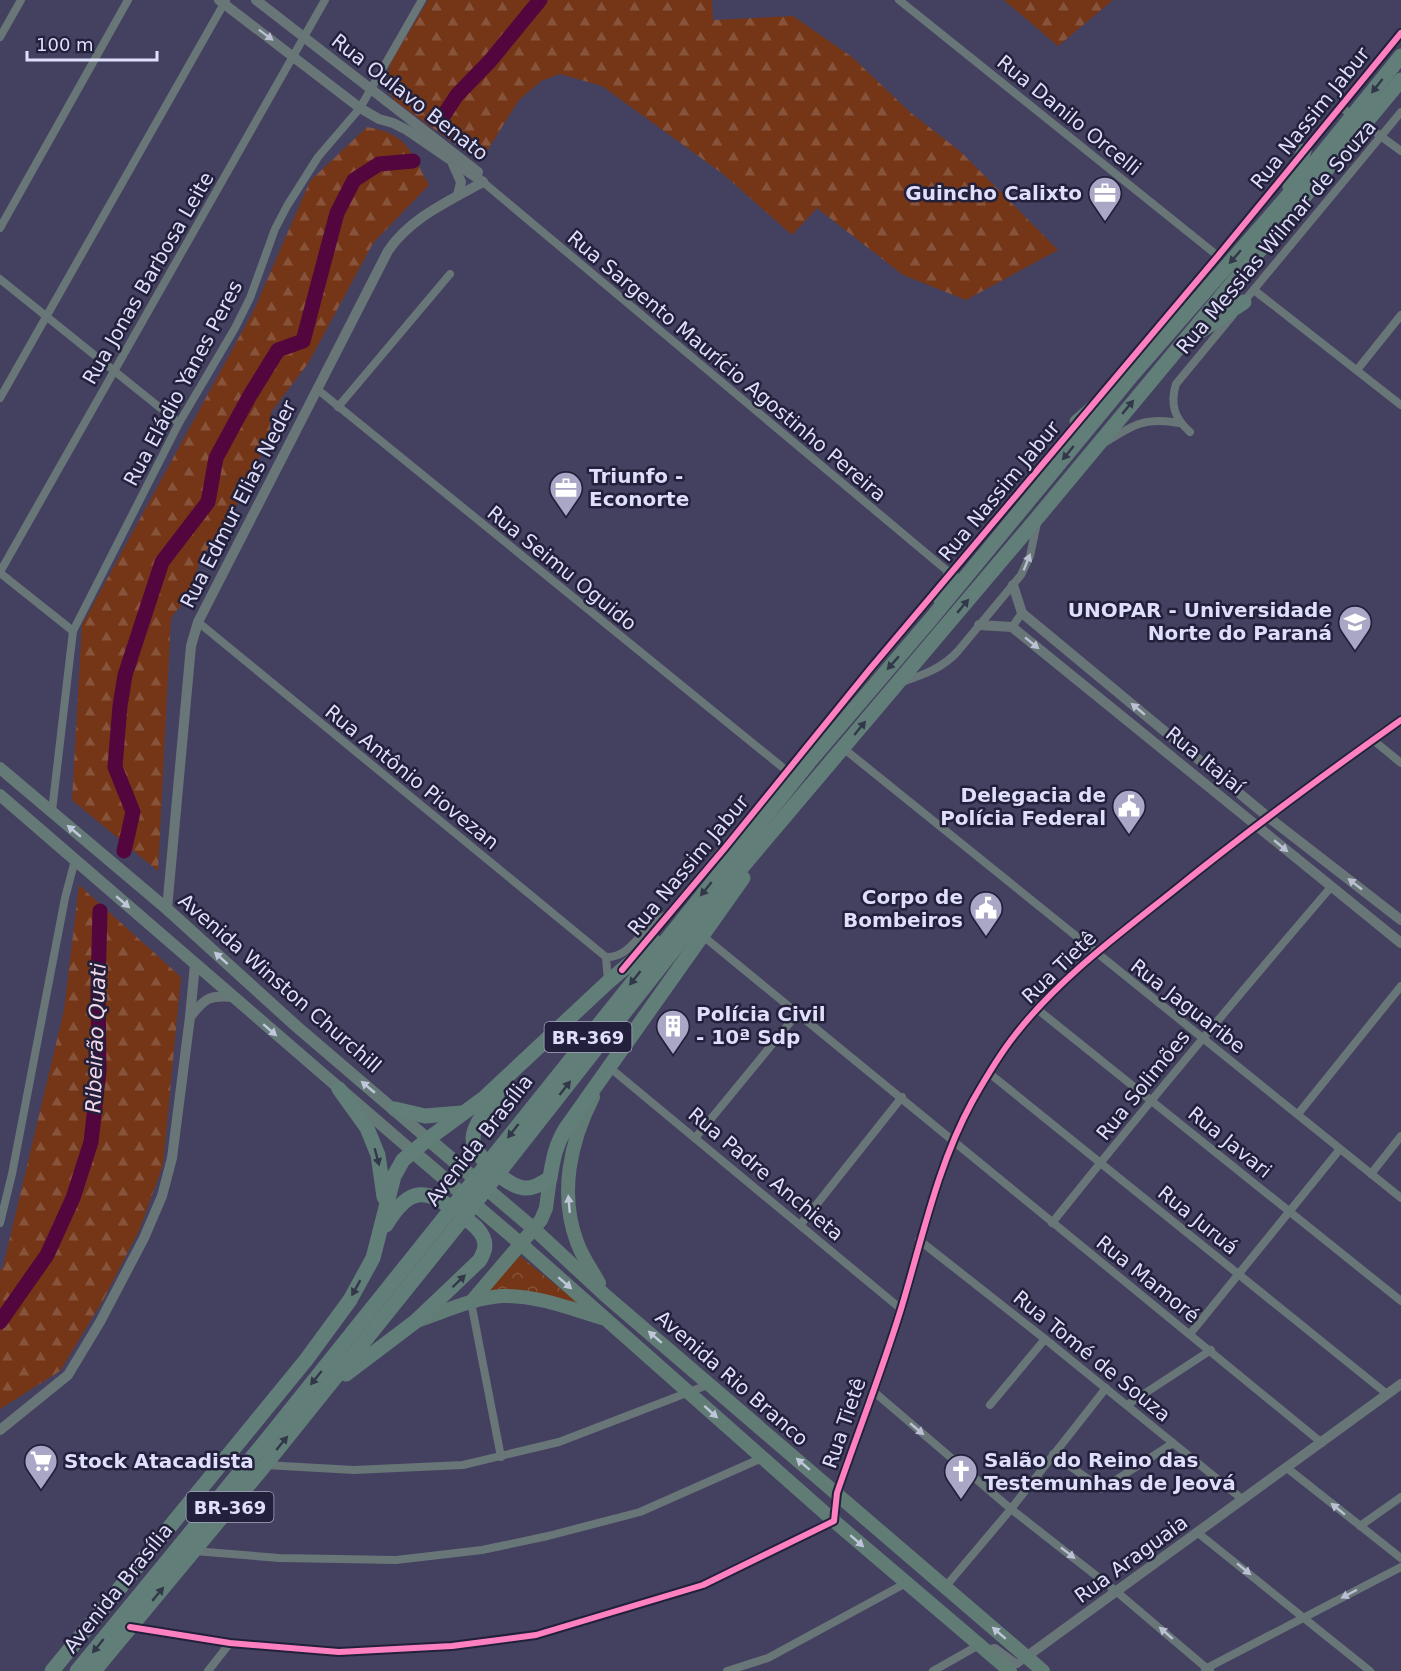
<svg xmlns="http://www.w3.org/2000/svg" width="1401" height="1671" viewBox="0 0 1401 1671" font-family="'DejaVu Sans',sans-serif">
	<defs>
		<pattern id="forest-firs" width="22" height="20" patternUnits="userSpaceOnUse" patternTransform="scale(1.5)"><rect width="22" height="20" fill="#743617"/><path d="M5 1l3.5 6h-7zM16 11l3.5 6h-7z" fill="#87533a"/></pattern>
		<pattern id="park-crowns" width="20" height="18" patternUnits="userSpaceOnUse" patternTransform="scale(1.5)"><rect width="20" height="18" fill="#743617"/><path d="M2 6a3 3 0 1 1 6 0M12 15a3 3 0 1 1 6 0" fill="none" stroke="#87533a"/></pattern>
	</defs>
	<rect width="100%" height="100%" fill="#444060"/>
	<!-- forest -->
	<g fill="url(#forest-firs)">
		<polygon points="428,0 712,0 713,20 793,16 852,57 911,113 961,152 1058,250 966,300 903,275 817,208 792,235 723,174 602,86 560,74 541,81 519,100 480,162 395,101 384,85 391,62"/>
		<polygon points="1004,0 1113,0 1058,46"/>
		<path d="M367,127C409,134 410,152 429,185L373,243L309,362L271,412L269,438L223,533L201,556L191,592L171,618L158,871L72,800L82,625L255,308L310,181Z"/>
		<polygon points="79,885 181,977 163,1165 139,1231 102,1302 60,1371 0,1409 0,1271 3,1267 64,1010"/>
	</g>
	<!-- park -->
	<path fill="url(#park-crowns)" d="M520,1256L578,1303C546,1295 516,1288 482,1291Z"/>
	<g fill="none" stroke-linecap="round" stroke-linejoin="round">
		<!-- river -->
		<g stroke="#53063d" stroke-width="15">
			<polyline points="440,121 457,95 490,61 540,0"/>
			<polyline points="124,851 133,812 115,767 120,706 125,675 162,562 208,502 216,458 249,397 278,350 303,341 337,213 354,180 379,164 413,161"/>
			<polyline points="0,1322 47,1255 73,1198 91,1142 99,1071 98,988 100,911"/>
		</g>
		<!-- minor -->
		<g stroke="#687677" stroke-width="8">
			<polyline points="899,0 1218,256"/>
			<polyline points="0,37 21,0"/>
			<polyline points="1341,107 1401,151"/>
			<polyline points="483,182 951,574"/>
			<polyline points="0,228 128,0"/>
			<polyline points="0,279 179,423"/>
			<polyline points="1254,290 1401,405"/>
			<polyline points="1241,305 1401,112"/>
			<polyline points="1357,370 1401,315"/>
			<polyline points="317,389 787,771"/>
			<polyline points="0,398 226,0"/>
			<polyline points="1096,400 1218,256 1401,33"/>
			<polyline points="338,407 450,274"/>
			<path d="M1190,432C1174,418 1170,404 1176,384L1233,315"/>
			<path d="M1106,442C1134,424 1146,417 1179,423"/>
			<polyline points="0,572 325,0"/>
			<polyline points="0,573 73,631"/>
			<polyline points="198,622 606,957"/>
			<polyline points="1012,627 1022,613"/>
			<path d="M902,682C923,675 943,668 958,651L1021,575L1030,556L1037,523"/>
			<polyline points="1373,740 1401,763"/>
			<polyline points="843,748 1401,1198"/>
			<polyline points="52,811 73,631 179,423 235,328 250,298 275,229 287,206 318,157 360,108 422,0"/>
			<polyline points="703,936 1322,1443"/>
			<polyline points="643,944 1080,419"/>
			<path d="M606,957C633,958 641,925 665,916"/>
			<polyline points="606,957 608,982"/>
			<polyline points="1037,1009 1401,1301"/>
			<polyline points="609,1067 901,1309"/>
			<polyline points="989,1073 1387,1394"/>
			<polyline points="1298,1114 1401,986"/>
			<polyline points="696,1137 797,1014"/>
			<polyline points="1371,1174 1401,1136"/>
			<polyline points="0,1223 12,1174 65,898 75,860"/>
			<path d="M1052,1223C1143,1109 1236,998 1331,887"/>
			<polyline points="801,1224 902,1097"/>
			<polyline points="919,1240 1045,1339 1242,1499"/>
			<polyline points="471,1302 501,1457"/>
			<polyline points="1190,1334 1340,1149"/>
			<polyline points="873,1391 1011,1509 1117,1592 1210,1671"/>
			<polyline points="990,1405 1045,1339"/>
			<polyline points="1127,1405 1211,1350"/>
			<polyline points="1053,1454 1102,1489 1173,1443"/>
			<polyline points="265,1465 354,1470 463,1465 559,1442 710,1384"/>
			<polyline points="1287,1468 1401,1558"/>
			<polyline points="1360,1526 1401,1497"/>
			<polyline points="1198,1533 1370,1671"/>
			<polyline points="194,1551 279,1558 396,1560 482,1550 548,1536 640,1512 762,1458"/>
			<polyline points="946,1586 1011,1509 1106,1388"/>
			<polyline points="130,1627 230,1643 339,1652 452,1646 536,1635 703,1585 834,1521"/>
			<polyline points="985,1650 995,1648 1017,1664 1026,1657"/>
			<polyline points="1205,1669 1401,1567"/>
			<polyline points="208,1671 230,1643"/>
			<polyline points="727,1671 768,1658 906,1583"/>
			<polyline points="933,1671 979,1645"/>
		</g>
		<!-- tertiary -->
		<g stroke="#687677" stroke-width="10">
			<polyline points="219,0 360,108 379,119 393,123 407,130 483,182"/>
			<polyline points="256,0 478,172"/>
			<polyline points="453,164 461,182 458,195"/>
			<polyline points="1013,585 1022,613 1268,817 1401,920"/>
			<polyline points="979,625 1012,627 1401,943"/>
			<path d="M167,909L191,646L198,622L388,251C410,218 449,201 483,182"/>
			<path d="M190,1017C205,998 209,995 233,997"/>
			<polyline points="0,1430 68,1375 100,1322 144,1238 162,1196 172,1158 190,1017 195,964"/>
			<path d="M834,1521L837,1493C858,1432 882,1371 901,1309C922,1240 937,1166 972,1102C985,1079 999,1055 1015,1035C1060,977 1121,933 1177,888C1250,829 1325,774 1401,720"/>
			<polyline points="1026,1657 1401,1384"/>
		</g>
		<!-- secondary -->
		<g stroke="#657977" stroke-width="12">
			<polyline points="0,768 167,909 296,1026 428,1139"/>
			<polyline points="0,795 412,1151"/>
		</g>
		<!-- primary -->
		<g stroke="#617b75" stroke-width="14">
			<path d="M593,1097C570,1142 559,1194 577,1242C582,1257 592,1270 599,1283"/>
			<polyline points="428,1139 534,1229 606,1296 1043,1671"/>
			<polyline points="412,1151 521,1244 834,1521 1010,1671"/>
			<polyline points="471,1302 541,1220 546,1208 550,1178"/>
			<path d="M416,1321C444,1312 472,1298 502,1296C536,1295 569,1308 602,1318"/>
		</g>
		<!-- trunk -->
		<g stroke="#627e78" stroke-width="15">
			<polyline points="1290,187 1304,151"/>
			<polyline points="1196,334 1244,302"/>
			<polyline points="1077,422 1101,401"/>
			<polyline points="941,600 951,574"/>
			<polyline points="339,1089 367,1128 378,1155 384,1197"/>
			<path d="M502,1091C492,1104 474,1121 473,1138C473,1156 507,1186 524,1188C534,1189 542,1183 550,1178C553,1159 556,1144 566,1128L743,878"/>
			<polyline points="395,1109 425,1116 462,1113"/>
			<path d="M346,1374L416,1321L480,1260C484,1252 487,1246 483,1237C479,1227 468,1221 460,1214C427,1188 410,1185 386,1225"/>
			<polyline points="52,1671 306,1360 350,1300 373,1258 394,1176 403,1160 428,1139 484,1098 608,982 655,942"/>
			<polyline points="77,1671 268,1438 809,762 931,619 1133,374 1287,197 1401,56"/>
			<polyline points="94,1671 265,1465 460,1222 693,925 1038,517 1401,80"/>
		</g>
		<defs>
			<g id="cycleway">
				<polyline points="622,970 724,849 870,669 1218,256 1401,33"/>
				<path d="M130,1627L230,1643L339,1652L452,1646L536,1635L703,1585L834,1521L837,1493C858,1432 882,1371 901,1309C922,1240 937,1166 972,1102C985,1079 999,1055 1015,1035C1060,977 1121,933 1177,888C1250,829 1325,774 1401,720"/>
			</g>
		</defs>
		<!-- cycleway casing -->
		<use href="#cycleway" stroke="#22203a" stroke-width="10"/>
		<!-- cycleway -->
		<use href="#cycleway" stroke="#ff80c0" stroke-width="6"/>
	</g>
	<!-- one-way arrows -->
	<defs><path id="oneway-solid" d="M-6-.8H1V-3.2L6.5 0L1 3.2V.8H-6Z" transform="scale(1.5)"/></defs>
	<g fill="#bbc0d4">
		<use href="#oneway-solid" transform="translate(266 35) rotate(37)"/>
		<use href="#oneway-solid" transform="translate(1027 562) rotate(-68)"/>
		<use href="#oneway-solid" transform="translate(1032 643) rotate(39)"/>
		<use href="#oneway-solid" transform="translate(1138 709) rotate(-140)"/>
		<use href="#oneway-solid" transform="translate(1281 846) rotate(40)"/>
		<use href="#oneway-solid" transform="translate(1355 884) rotate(-142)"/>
		<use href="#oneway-solid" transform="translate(917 1429) rotate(40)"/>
		<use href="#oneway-solid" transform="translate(1338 1509) rotate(-141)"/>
		<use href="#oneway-solid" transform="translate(1068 1553) rotate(38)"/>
		<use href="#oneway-solid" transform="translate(1244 1569) rotate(39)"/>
		<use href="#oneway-solid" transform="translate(1349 1594) rotate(152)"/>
		<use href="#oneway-solid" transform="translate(1166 1633) rotate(-139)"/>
	</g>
	<g fill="#32384a">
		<use href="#oneway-solid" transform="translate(1377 86) rotate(128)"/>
		<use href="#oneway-solid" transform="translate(1235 257) rotate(131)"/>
		<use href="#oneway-solid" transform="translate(1128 407) rotate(-50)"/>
		<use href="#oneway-solid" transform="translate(1068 453) rotate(129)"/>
		<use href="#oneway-solid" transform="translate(963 606) rotate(-50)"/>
		<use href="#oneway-solid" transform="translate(893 663) rotate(131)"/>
		<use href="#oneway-solid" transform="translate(860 728) rotate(-51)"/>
		<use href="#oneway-solid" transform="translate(706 889) rotate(129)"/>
		<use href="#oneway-solid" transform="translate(635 978) rotate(128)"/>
		<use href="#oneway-solid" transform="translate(565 1088) rotate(-52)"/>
		<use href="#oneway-solid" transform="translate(513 1131) rotate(128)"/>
		<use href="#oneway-solid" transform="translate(377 1157) rotate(75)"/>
		<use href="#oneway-solid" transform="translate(459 1281) rotate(-44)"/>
		<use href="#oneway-solid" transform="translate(356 1288) rotate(119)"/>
		<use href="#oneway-solid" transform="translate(316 1378) rotate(129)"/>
		<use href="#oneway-solid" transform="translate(282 1443) rotate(-51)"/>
		<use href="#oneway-solid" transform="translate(158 1594) rotate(-50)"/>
		<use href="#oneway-solid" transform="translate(98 1646) rotate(129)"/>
	</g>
	<g fill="#c0c6db">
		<use href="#oneway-solid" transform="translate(74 831) rotate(-140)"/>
		<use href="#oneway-solid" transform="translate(123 902) rotate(41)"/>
		<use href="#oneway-solid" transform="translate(221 958) rotate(-138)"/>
		<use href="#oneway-solid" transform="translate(270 1030) rotate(41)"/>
		<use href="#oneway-solid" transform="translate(368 1087) rotate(-140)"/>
	</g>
	<g fill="#c0c6da">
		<use href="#oneway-solid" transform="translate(569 1204) rotate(-95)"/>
		<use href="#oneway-solid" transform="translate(565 1283) rotate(41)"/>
		<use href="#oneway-solid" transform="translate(655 1337) rotate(-139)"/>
		<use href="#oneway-solid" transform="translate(711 1412) rotate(42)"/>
		<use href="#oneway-solid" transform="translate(803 1464) rotate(-139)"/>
		<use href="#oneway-solid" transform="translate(857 1541) rotate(41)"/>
		<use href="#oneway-solid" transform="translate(999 1633) rotate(-139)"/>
	</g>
	<!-- icons -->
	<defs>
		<symbol id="office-pin" viewBox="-11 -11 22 30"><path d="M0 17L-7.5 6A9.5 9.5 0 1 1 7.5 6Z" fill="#a9a7c5" stroke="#22203a"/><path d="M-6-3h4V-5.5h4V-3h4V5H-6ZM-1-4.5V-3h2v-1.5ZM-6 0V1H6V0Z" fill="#fff"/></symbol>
		<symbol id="university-pin" viewBox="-11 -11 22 30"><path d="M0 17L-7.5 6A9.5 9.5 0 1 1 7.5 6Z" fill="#a9a7c5" stroke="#22203a"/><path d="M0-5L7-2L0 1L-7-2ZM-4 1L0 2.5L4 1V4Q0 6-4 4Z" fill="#fff"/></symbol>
		<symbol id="civic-pin" viewBox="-11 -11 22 30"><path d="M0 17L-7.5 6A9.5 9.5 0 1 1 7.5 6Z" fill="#a9a7c5" stroke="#22203a"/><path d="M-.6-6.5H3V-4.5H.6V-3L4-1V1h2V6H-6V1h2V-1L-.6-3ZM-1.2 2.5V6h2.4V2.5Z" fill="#fff"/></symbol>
		<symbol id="building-pin" viewBox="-11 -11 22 30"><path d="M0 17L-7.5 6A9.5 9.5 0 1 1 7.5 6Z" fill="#a9a7c5" stroke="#22203a"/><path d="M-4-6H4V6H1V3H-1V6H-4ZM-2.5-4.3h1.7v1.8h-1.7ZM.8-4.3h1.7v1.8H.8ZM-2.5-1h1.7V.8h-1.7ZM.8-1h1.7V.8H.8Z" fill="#fff"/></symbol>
		<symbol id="supermarket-pin" viewBox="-11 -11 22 30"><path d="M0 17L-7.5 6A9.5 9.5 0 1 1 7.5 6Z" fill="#a9a7c5" stroke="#22203a"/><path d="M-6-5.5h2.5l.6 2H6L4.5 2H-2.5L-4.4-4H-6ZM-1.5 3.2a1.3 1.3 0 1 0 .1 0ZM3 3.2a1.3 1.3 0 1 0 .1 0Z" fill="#fff"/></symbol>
		<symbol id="church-pin" viewBox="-11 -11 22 30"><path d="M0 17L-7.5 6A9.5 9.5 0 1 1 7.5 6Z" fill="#a9a7c5" stroke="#22203a"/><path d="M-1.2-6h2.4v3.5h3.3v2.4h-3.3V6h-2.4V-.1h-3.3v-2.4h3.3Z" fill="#fff"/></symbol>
	</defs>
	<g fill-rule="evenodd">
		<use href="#office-pin" x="1086" y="174" width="38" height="52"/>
		<use href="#office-pin" x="547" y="469" width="38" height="52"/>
		<use href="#university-pin" x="1336" y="603" width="38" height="52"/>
		<use href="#civic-pin" x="1110" y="787" width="38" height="52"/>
		<use href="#civic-pin" x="967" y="889" width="38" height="52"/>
		<use href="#building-pin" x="654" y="1007" width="38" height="52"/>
		<use href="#supermarket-pin" x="22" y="1442" width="38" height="52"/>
		<use href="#church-pin" x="942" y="1452" width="38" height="52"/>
	</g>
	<g text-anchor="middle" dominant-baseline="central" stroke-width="5" stroke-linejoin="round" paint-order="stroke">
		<!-- shield labels -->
		<g fill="#22203a" stroke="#a6a6c2" stroke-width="1.5">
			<rect x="544.5" y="1022" width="87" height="30" rx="4.5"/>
			<rect x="186.5" y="1492" width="87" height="30" rx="4.5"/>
		</g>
		<g font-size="18" font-weight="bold" fill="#dfdffc">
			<text x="588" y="1037">BR-369</text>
			<text x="230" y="1507">BR-369</text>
		</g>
		<!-- street labels -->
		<g font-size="20" fill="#dfdffc" stroke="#22203a">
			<text transform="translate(410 97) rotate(38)">Rua Oulavo Benato</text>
			<text transform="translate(1069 115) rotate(39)">Rua Danilo Orcelli</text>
			<text transform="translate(1310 118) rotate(-51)">Rua Nassim Jabur</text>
			<text transform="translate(1276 237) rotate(-50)">Rua Messias Wilmar de Souza</text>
			<text transform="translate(148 278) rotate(-60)">Rua Jonas Barbosa Leite</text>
			<text transform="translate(727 366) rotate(40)">Rua Sargento Maurício Agostinho Pereira</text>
			<text transform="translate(183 383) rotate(-62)">Rua Eládio Yanes Peres</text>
			<text transform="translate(999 491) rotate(-50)">Rua Nassim Jabur</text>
			<text transform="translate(238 504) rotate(-63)">Rua Edmur Elias Neder</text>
			<text transform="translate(562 568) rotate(39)">Rua Seimu Oguido</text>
			<text transform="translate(1205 760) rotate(39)">Rua Itajaí</text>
			<text transform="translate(412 777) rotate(39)">Rua Antônio Piovezan</text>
			<text transform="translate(688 865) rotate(-50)">Rua Nassim Jabur</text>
			<text transform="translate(1059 967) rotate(-44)">Rua Tietê</text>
			<text transform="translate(280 983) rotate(41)">Avenida Winston Churchill</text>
			<text transform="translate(1188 1006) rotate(38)">Rua Jaguaribe</text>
			<text transform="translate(1143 1085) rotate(-51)">Rua Solimões</text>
			<text transform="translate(479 1140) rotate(-52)">Avenida Brasília</text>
			<text transform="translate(1230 1142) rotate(39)">Rua Javari</text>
			<text transform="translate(766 1174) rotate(40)">Rua Padre Anchieta</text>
			<text transform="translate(1198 1220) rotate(39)">Rua Juruá</text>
			<text transform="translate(1148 1279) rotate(39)">Rua Mamoré</text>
			<text transform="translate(1092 1356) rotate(39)">Rua Tomé de Souza</text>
			<text transform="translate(732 1378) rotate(41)">Avenida Rio Branco</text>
			<text transform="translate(844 1423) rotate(-71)">Rua Tietê</text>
			<text transform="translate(1131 1559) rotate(-36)">Rua Araguaia</text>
			<text transform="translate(118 1588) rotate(-51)">Avenida Brasília</text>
		</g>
		<!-- poi labels -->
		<g font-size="20" font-weight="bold" fill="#dfdffc" stroke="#22203a" text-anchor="end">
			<text x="1082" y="193">Guincho Calixto</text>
			<text x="589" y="476" text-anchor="start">Triunfo -<tspan x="589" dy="23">Econorte</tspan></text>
			<text x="1332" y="610">UNOPAR - Universidade<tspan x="1332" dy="23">Norte do Paraná</tspan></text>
			<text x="1106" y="795">Delegacia de<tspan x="1106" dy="23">Polícia Federal</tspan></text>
			<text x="963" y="897">Corpo de<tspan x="963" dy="23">Bombeiros</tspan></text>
			<text x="696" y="1014" text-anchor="start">Polícia Civil<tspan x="696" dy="23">- 10ª Sdp</tspan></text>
			<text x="984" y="1460" text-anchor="start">Salão do Reino das<tspan x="984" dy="23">Testemunhas de Jeová</tspan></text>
			<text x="64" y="1461" text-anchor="start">Stock Atacadista</text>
		</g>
		<!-- water labels -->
		<g font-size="21" font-style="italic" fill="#f5d7e7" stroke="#22203a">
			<text transform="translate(96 1038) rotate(-88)">Ribeirão Quati</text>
		</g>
	</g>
	<!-- scale -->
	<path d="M27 51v9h130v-9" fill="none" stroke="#dfdffc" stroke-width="3"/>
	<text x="36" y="51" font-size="18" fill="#dfdffc" stroke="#22203a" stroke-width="4.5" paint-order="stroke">100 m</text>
</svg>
